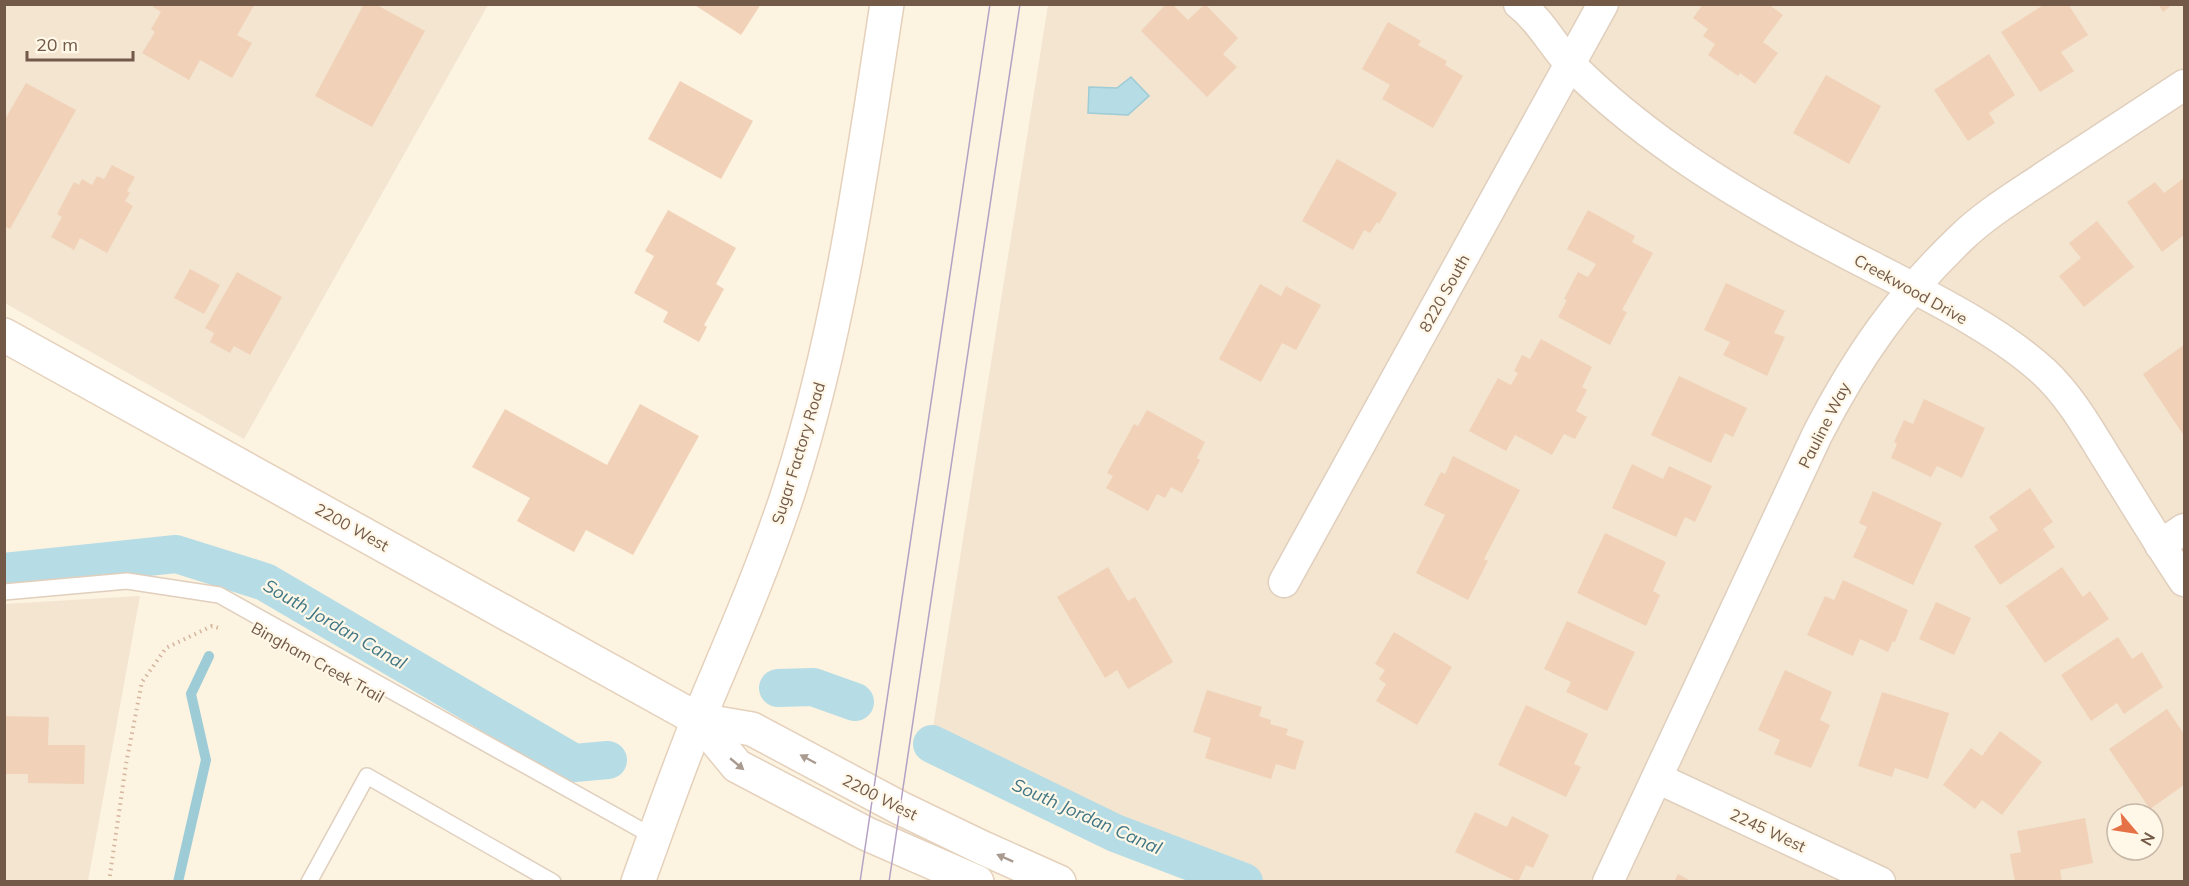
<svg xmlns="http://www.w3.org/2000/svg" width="2189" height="886" viewBox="0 0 2189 886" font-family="Mulish,sans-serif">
	<rect width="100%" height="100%" fill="#fcf3e1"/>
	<!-- residential -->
	<g fill="#f3e5d0" fill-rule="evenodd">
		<polygon points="5,5 488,5 244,439 5,303"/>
		<path d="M1048,5H2184V881H1234L931,740ZM2117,814H2153V850H2117Z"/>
		<polygon points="140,596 88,881 5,882 5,604"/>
	</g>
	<!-- water -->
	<polygon fill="#b6dce5" stroke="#9dcbd6" stroke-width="1.5" points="1131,77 1149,96 1128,115 1088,113 1089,87 1117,88"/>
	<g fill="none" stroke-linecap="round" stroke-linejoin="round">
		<!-- stream -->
		<polyline stroke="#9dcbd6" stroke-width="10" points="178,882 206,760 191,694 209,656"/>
		<!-- canal -->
		<g stroke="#b6dce5" stroke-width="38">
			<polyline points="4,572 176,554 265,582 574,763 608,760"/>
			<polyline points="778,688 813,687 855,702"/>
			<polyline points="932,744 1115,833 1244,882"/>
		</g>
	</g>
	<!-- building -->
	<g fill="#f1d2b9">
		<polygon points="155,4 255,4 237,35 252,43 232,78 200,60 189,80 142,53 155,32 151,29 161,12 153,7"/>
		<polygon points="364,4 375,4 425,31 372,127 315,96"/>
		<polygon points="693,4 761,4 741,35"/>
		<polygon points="1166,4 1172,4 1188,20 1205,4 1238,38 1223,54 1237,67 1207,97 1141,31"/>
		<polygon points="1703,4 1768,4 1783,15 1763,42 1778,53 1755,84 1740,73 1738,76 1708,55 1715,44 1703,36 1708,29 1693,18"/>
		<polygon points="2045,4 2068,4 2088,35 2061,52 2074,71 2040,92 2001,32"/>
		<polygon points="2158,4 2173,4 2163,12"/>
		<polygon points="1388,22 1421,41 1418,45 1447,61 1445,65 1463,76 1433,128 1382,99 1390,85 1362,69"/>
		<polygon points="1989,54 2015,95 1989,113 1995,123 1968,141 1934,90"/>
		<polygon points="1826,75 1881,106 1849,164 1793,133"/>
		<polygon points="680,81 753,121 721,179 648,139"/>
		<polygon points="26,83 76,110 10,229 4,226 4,121"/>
		<polygon points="1337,159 1397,193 1379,224 1377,222 1370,233 1364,230 1353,250 1302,221"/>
		<polygon points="112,165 135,177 127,191 130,193 125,201 133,206 107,253 80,238 74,250 51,237 62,217 57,214 74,182 79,185 82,179 92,185 97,176 104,179"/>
		<polygon points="2184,178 2184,235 2162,252 2127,202 2155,182 2164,193"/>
		<polygon points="668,210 736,248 716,284 724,289 704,325 707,327 699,342 663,322 668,312 634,293 654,256 645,251"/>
		<polygon points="1588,210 1635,236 1632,242 1653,253 1622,310 1627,312 1610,345 1558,317 1567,300 1564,299 1578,272 1588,277 1596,264 1567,249"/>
		<polygon points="2097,221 2134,267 2084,307 2059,276 2081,258 2069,243"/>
		<polygon points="190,269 220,285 204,314 174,298"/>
		<polygon points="237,272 282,297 250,355 234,346 230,353 210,342 214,333 205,328"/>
		<polygon points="1726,283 1785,311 1774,333 1785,337 1767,376 1723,355 1730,342 1704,330"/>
		<polygon points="1260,284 1281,296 1286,286 1321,305 1296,350 1282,343 1261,382 1219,359"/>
		<polygon points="1541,339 1592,367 1582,387 1587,390 1576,411 1587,417 1575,439 1564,434 1552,455 1515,435 1506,451 1469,431 1498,378 1511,385 1518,373 1514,371 1522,355 1530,359"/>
		<polygon points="2184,345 2184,436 2143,374"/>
		<polygon points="1679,376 1747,408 1733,437 1725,433 1711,463 1651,435"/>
		<polygon points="1924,399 1985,428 1962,478 1937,466 1931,477 1891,458 1897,444 1894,442 1904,420 1913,424"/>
		<polygon points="640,404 699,436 633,555 586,530 574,552 517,521 530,498 472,467 505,409 607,465"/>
		<polygon points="1147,410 1205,442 1197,458 1200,460 1182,493 1171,487 1165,498 1157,494 1148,511 1106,488 1113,476 1107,473 1134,424 1138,426"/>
		<polygon points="1453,456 1520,490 1484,559 1488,561 1468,600 1416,573 1445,515 1424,505 1441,472 1445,474"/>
		<polygon points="1632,464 1663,479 1669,466 1712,486 1695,522 1685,517 1676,537 1612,508"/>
		<polygon points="2030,488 2053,522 2043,529 2055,547 2000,585 1974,546 1998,530 1989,517"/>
		<polygon points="1873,491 1942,523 1913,585 1853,557 1867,527 1859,523"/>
		<polygon points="1605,533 1666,562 1653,591 1660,595 1646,626 1577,593"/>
		<polygon points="1108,567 1128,601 1135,597 1173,662 1128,689 1117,670 1105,678 1057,597"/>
		<polygon points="2062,567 2083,597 2090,591 2109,619 2045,663 2006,606"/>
		<polygon points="1843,580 1908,610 1895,642 1893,641 1888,652 1860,639 1853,656 1807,635 1825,596 1834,600"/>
		<polygon points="1936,602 1971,618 1954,655 1919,639"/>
		<polygon points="1567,621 1635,652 1607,711 1566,692 1571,682 1544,669"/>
		<polygon points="1394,632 1452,667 1417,725 1376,701 1386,684 1379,679 1385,670 1375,664"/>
		<polygon points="2118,637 2132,659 2142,652 2163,687 2124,714 2117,703 2091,721 2061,675"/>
		<polygon points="1785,670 1832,692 1820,720 1830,725 1811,768 1774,754 1780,740 1758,730"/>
		<polygon points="1207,690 1262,707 1259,716 1271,720 1270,724 1288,729 1286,735 1304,741 1295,770 1276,764 1271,779 1205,758 1211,738 1193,732"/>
		<polygon points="1882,692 1949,713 1928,779 1895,768 1892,777 1858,766"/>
		<polygon points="1526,705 1588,734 1574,764 1581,767 1566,797 1498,765"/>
		<polygon points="2167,709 2184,734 2184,785 2150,809 2109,749"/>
		<polygon points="4,716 49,717 48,745 85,745 84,784 28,783 28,774 4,774"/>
		<polygon points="2000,731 2042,762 2002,815 1982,800 1975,809 1943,785 1971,748 1982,756"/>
		<polygon points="1475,812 1507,827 1512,816 1549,835 1533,868 1526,865 1518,882 1455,852"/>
		<polygon points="2085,818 2093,863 2060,870 2062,882 2015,882 2010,854 2021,852 2017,831"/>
		<polygon points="1678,874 1693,882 1674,882"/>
	</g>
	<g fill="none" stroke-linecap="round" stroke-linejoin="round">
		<defs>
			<g id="lane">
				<polyline points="4,592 127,581 219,595 654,837"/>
				<polyline points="309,882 367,776 553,882"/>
			</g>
			<g id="street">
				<path d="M1519,4C1541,21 1553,46 1572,66C1604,98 1640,127 1677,153C1738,196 1806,233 1873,267C1927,295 1998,330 2043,371C2071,397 2089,430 2109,462C2134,502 2158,542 2184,581"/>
				<polyline points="2160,545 2184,529"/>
				<polyline points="1284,582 1603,4"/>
				<polyline points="1657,778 1880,882"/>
				<path d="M1608,882L1817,435C1857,357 1899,297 1962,237C1987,213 2019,194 2047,175C2093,145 2139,115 2184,85"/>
			</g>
			<g id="secondary">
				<polyline points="4,335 699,720 752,729 900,808 983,848 1059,882"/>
				<polyline points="699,720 737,766 867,834 977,882"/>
				<path d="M638,882C658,827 677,772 699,718C731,642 765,565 790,487C840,330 862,166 887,4"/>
			</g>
		</defs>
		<!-- lane casing -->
		<use href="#lane" stroke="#e0cfbd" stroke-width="18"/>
		<!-- street casing -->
		<use href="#street" stroke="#e0cfbd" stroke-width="33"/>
		<!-- secondary casing -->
		<use href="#secondary" stroke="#e5d1bb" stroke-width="36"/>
		<!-- path -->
		<polyline stroke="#d5b59d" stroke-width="4" stroke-dasharray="1.5 4.5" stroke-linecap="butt" points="109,882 126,764 142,682 166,648 212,626 222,629"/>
		<!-- lane -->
		<use href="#lane" stroke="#fff" stroke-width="15"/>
		<!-- street -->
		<use href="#street" stroke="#fff" stroke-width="30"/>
		<!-- secondary -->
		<use href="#secondary" stroke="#fff" stroke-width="33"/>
		<!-- tram -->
		<g stroke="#b5a1c4" stroke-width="1.5">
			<polyline points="860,882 990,4"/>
			<polyline points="889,882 1020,4"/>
		</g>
	</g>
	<!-- one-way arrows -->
	<defs><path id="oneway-solid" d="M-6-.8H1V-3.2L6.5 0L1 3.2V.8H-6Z" transform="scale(1.5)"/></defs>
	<g fill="#aa9b91">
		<use href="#oneway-solid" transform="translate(808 759) rotate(-152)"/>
		<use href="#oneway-solid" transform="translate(737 764) rotate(40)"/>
		<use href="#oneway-solid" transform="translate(1005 858) rotate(-156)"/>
	</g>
	<g text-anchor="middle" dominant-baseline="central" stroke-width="4.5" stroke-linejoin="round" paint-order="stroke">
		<!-- street labels -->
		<g font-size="16" fill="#725948" stroke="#fff7e7">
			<text transform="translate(1911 289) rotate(29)">Creekwood Drive</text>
			<text transform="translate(1444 293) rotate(-61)">8220 South</text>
			<text transform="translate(1824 425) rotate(-63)">Pauline Way</text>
			<text transform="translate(798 453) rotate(-73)">Sugar Factory Road</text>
			<text transform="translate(352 527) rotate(29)">2200 West</text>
			<text transform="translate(318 662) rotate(29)">Bingham Creek Trail</text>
			<text transform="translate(880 797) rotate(27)">2200 West</text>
			<text transform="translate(1768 830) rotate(25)">2245 West</text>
		</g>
		<!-- water labels -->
		<g font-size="18" font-style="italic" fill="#427886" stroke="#fff7e7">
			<text transform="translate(335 624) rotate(30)">South Jordan Canal</text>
			<text transform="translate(1087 816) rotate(24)">South Jordan Canal</text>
		</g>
	</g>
	<!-- border -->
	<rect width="2189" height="886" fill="none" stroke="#725948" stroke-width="12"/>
	<!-- north arrow -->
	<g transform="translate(2135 832) rotate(119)"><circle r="28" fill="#fff7e7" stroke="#c7b8a7" stroke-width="1.5"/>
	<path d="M0-4.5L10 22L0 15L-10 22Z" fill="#e57247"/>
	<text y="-9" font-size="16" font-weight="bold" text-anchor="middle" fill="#725948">N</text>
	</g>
	<!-- scale -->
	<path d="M27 51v9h106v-9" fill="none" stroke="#725948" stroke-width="3"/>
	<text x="36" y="51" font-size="18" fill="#725948" stroke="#fff7e7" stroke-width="4.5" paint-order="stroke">20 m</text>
</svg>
